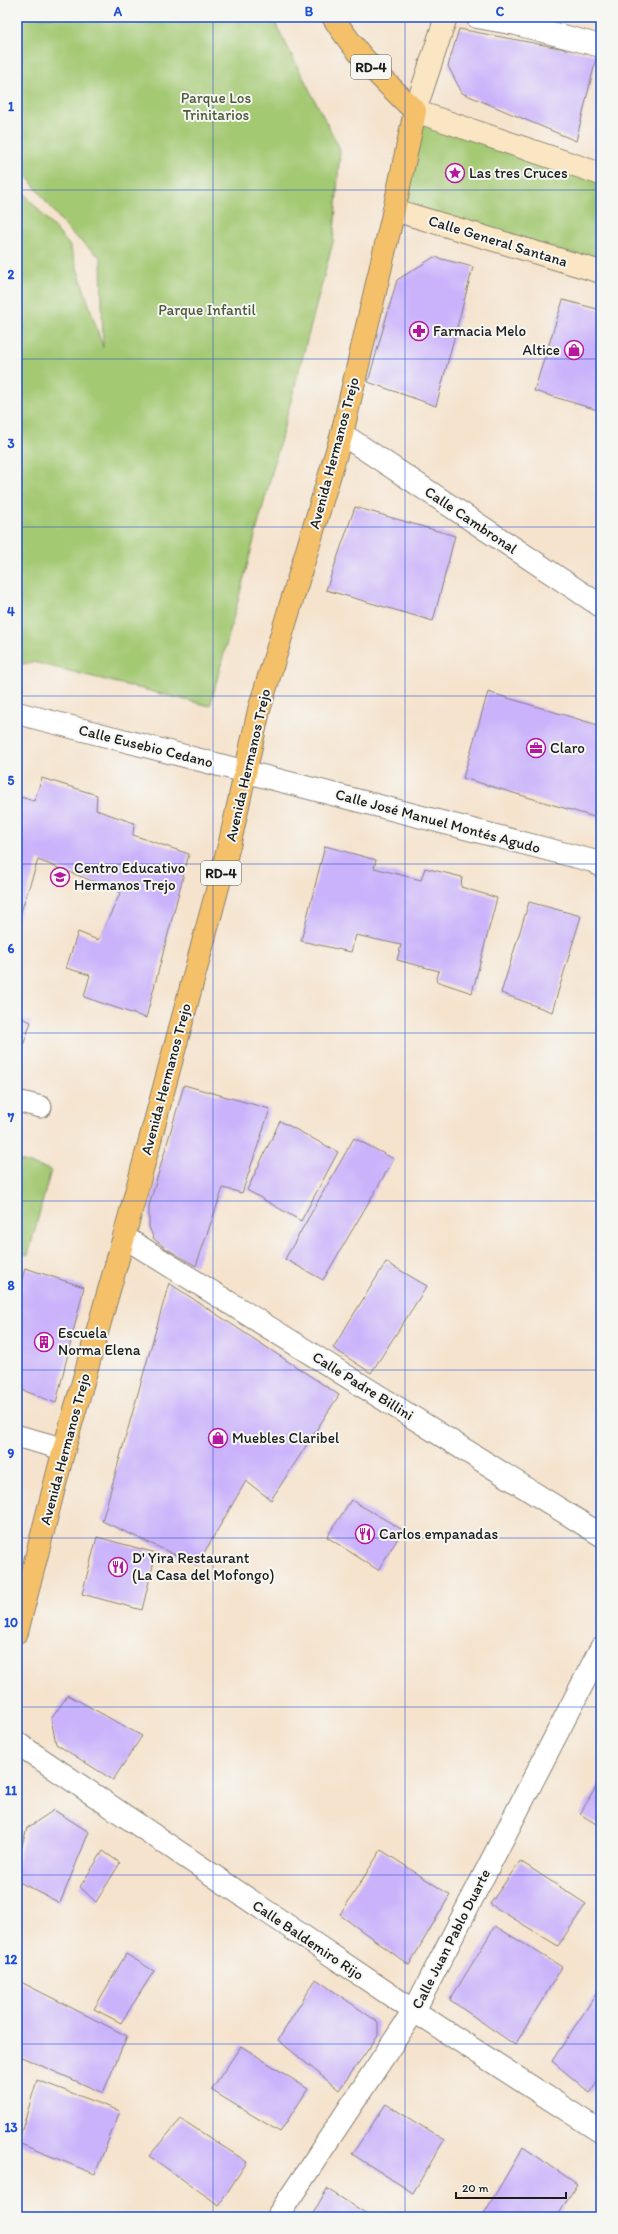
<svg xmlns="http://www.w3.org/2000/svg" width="618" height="2234" viewBox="0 0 618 2234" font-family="Itim,sans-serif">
	<rect width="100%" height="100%" fill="#f6f6f2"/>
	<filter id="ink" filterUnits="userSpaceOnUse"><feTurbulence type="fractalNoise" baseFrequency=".025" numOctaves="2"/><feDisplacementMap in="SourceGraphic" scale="8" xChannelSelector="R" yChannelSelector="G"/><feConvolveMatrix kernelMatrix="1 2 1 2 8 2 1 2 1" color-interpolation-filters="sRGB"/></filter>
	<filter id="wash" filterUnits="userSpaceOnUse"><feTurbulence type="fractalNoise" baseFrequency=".012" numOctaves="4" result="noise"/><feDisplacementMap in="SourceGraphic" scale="16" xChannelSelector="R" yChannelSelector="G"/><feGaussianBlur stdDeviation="0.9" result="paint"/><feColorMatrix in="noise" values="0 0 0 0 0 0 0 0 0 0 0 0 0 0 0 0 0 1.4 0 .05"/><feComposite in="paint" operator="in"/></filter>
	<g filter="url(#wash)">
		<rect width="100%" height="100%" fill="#f5e3cd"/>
		<!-- green -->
		<g fill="#a4c973" stroke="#607248">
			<polygon points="17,17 272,17 340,149 335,221 333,242 210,706 33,662 17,665 17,185 70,246 103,348 101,258 70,232 17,164"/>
			<polygon points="415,111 601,174 601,272 394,210"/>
			<polygon points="17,1160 51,1170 28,1255 17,1252"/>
		</g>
		<g id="blocks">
			<!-- building -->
			<g fill="#cab3fb">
				<polygon points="459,29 597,55 576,141 462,93 448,66"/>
				<polygon points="434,257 473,267 436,406 368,382 397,280"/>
				<polygon points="563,300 601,310 601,411 534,391"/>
				<polygon points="355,507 455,536 433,621 326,590"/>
				<polygon points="488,692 601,726 601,819 463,778"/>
				<polygon points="42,778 97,795 96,810 134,823 133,835 189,854 146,1018 84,997 90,975 66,968 78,932 98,940 121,892 38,860 17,924 17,796 34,801"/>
				<polygon points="325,846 376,860 374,868 421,880 425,868 462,877 461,887 497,898 472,993 436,981 439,971 397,960 401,945 356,935 351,952 301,941"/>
				<polygon points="529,902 581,916 552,1012 501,993"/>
				<polygon points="17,1016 31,1022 17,1063"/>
				<polygon points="184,1085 270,1109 242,1193 223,1188 196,1266 167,1249 154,1239 149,1227 149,1206"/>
				<polygon points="280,1121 338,1152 301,1221 247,1190"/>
				<polygon points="354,1138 394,1159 323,1280 285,1259"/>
				<polygon points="386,1262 427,1286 371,1373 333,1348"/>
				<polygon points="25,1268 84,1287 56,1403 17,1388 17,1297"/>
				<polygon points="169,1283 339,1395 271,1500 246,1481 197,1565 102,1521"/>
				<polygon points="351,1500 403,1530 378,1570 327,1537"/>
				<polygon points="97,1537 156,1553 142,1610 82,1594"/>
				<polygon points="68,1695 142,1736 113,1780 56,1744 51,1719"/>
				<polygon points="601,1779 601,1827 580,1814"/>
				<polygon points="54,1810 89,1832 60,1903 17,1881 17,1863 27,1828"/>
				<polygon points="381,1850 450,1895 409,1965 340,1915"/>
				<polygon points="103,1851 120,1863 96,1902 80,1887"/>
				<polygon points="520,1861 586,1904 558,1946 490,1904"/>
				<polygon points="495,1926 562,1967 515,2045 450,2000"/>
				<polygon points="126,1954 154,1971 121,2023 94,2009"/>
				<polygon points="316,1979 378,2022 378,2036 339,2090 278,2040"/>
				<polygon points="17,1980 127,2036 103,2093 17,2055"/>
				<polygon points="597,1993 601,1997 601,2076 590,2093 552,2061"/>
				<polygon points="241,2046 308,2089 280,2132 211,2090"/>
				<polygon points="37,2080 120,2111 95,2174 18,2143"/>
				<polygon points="386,2104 444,2140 413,2193 352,2154"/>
				<polygon points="181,2119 247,2162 219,2205 149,2156"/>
				<polygon points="523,2147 577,2184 557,2217 482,2217"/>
				<polygon points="327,2189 372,2217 311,2217"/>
			</g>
		</g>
	</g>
	<g filter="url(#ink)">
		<use href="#blocks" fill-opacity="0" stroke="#888074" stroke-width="1"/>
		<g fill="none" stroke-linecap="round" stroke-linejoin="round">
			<defs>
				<polyline id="service" points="17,1101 41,1107"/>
				<g id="minor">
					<polyline points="477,17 516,24 601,46"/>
					<polyline points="342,434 601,606"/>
					<polyline points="17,713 593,861 601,866"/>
					<polyline points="124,1237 601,1535"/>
					<polyline points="17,1436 64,1449"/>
					<polyline points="17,1743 414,2011 601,2132"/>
					<polyline points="277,2217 414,2011 601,1648"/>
				</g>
				<g id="secondary">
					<polyline points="446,17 415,111 601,174"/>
					<polyline points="394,210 601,272"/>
				</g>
				<path id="primary" d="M17,1632L64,1449L124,1237L230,842L259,710L342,434L394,210L415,111C385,82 355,53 333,17"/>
			</defs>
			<!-- service casing -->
			<use href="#service" stroke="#888074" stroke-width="23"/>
			<!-- minor casing -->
			<use href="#minor" stroke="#888074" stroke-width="24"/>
			<!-- secondary casing -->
			<use href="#secondary" stroke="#888074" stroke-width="24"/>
			<!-- primary casing -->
			<use href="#primary" stroke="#888074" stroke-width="24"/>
			<!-- service -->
			<use href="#service" stroke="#fff" stroke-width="21"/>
			<!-- minor -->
			<use href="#minor" stroke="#fff" stroke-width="22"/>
			<!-- secondary -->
			<use href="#secondary" stroke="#fbe6c3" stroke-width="22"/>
			<!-- primary -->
			<use href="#primary" stroke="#f4c16a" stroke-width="22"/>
		</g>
	</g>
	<!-- grid -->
	<path fill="none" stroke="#1d4ed8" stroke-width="1" stroke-opacity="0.55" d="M213,17V2217M405,17V2217M17,190H601M17,359H601M17,527H601M17,696H601M17,864H601M17,1033H601M17,1201H601M17,1370H601M17,1538H601M17,1707H601M17,1875H601M17,2044H601"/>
	<!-- icons -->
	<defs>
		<symbol id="sight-ring" viewBox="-11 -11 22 22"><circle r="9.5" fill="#f6f6f2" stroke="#b5179e" stroke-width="1.5"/><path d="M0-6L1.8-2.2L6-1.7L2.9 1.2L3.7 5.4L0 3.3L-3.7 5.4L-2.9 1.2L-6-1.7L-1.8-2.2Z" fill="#b5179e"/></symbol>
		<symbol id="pharmacy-ring" viewBox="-11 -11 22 22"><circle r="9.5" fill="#f6f6f2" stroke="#b5179e" stroke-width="1.5"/><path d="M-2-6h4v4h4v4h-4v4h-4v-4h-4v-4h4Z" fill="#b5179e"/></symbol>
		<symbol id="shop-ring" viewBox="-11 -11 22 22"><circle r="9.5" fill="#f6f6f2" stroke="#b5179e" stroke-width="1.5"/><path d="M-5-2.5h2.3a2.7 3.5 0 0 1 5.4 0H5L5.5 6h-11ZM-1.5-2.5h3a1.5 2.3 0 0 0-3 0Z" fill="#b5179e"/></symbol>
		<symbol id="office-ring" viewBox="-11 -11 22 22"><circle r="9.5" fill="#f6f6f2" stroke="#b5179e" stroke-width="1.5"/><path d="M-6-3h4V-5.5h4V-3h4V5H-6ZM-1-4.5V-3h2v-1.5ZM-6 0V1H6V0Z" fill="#b5179e"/></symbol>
		<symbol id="school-ring" viewBox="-11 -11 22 22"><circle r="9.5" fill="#f6f6f2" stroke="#b5179e" stroke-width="1.5"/><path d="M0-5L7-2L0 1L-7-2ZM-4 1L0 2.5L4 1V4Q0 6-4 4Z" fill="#b5179e"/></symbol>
		<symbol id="building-ring" viewBox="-11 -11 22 22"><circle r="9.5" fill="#f6f6f2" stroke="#b5179e" stroke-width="1.5"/><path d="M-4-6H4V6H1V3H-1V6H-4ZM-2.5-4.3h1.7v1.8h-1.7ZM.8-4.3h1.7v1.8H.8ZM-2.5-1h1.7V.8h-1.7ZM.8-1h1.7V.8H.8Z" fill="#b5179e"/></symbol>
		<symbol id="restaurant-ring" viewBox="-11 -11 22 22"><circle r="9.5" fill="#f6f6f2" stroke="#b5179e" stroke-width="1.5"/><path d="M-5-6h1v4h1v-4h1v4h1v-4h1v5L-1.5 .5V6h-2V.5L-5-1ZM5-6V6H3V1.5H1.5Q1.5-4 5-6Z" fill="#b5179e"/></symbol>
	</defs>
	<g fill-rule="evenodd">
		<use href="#sight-ring" x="444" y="162" width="22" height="22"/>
		<use href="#pharmacy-ring" x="408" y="320" width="22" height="22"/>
		<use href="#shop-ring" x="563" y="339" width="22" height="22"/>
		<use href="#office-ring" x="525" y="737" width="22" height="22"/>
		<use href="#school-ring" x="49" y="866" width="22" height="22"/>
		<use href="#building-ring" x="33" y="1331" width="22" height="22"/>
		<use href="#shop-ring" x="207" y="1427" width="22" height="22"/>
		<use href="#restaurant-ring" x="354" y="1523" width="22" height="22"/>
		<use href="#restaurant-ring" x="107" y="1556" width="22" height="22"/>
	</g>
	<g text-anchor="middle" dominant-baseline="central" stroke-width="4" stroke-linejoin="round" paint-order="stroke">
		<!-- shield labels -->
		<g fill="#f6f6f2" stroke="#5d5d5c" stroke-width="1">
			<rect x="351" y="55" width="40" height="24" rx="3"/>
			<rect x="201" y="861" width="40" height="24" rx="3"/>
		</g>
		<g font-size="14" font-weight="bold" fill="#1c1c1c">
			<text x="371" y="67">RD-4</text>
			<text x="221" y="873">RD-4</text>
		</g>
		<!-- park labels -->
		<g font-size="15" fill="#4c593a" stroke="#f6f6f2">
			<text x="216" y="98">Parque Los<tspan x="216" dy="17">Trinitarios</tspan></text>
			<text x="207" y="310">Parque Infantil</text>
		</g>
		<!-- poi labels -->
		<g font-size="15" fill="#1c1c1c" stroke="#f6f6f2" text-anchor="start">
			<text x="469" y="173">Las tres Cruces</text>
			<text x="433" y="331">Farmacia Melo</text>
			<text x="560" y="350" text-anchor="end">Altice</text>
			<text x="550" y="748">Claro</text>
			<text x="74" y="868">Centro Educativo<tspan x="74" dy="17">Hermanos Trejo</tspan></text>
			<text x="58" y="1333">Escuela<tspan x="58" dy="17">Norma Elena</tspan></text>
			<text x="232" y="1438">Muebles Claribel</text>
			<text x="379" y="1534">Carlos empanadas</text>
			<text x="132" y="1558">D' Yira Restaurant<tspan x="132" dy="17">(La Casa del Mofongo)</tspan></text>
		</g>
		<!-- street labels -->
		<g font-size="15" fill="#1c1c1c" stroke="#f6f6f2">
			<text transform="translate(498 241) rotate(17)">Calle General Santana</text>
			<text transform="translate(334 453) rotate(-75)">Avenida Hermanos Trejo</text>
			<text transform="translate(471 520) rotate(34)">Calle Cambronal</text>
			<text transform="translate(146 746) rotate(14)">Calle Eusebio Cedano</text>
			<text transform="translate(248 765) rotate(-77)">Avenida Hermanos Trejo</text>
			<text transform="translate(438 821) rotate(15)">Calle José Manuel Montés Agudo</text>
			<text transform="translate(166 1079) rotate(-75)">Avenida Hermanos Trejo</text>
			<text transform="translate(363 1386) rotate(32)">Calle Padre Billini</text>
			<text transform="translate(65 1449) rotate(-75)">Avenida Hermanos Trejo</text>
			<text transform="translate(451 1939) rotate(-63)">Calle Juan Pablo Duarte</text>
			<text transform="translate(308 1940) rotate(34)">Calle Baldemiro Rijo</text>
		</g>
	</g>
	<!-- margin -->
	<rect width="618" height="2234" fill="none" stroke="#f6f6f2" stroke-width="44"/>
	<!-- scale -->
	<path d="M456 2192v6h110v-6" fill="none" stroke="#1c1c1c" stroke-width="2"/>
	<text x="462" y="2192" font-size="12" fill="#1c1c1c" stroke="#f6f6f2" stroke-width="3" paint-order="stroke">20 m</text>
	<rect x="22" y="22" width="574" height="2190" fill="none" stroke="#1d4ed8" stroke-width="1.5"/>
	<g font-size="13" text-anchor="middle" font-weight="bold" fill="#1d4ed8">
		<text x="118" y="16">A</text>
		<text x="309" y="16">B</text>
		<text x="500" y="16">C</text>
		<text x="11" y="111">1</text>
		<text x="11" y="279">2</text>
		<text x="11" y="448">3</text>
		<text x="11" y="616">4</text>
		<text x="11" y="785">5</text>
		<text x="11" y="953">6</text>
		<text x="11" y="1122">7</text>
		<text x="11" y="1290">8</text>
		<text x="11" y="1458">9</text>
		<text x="11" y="1627">10</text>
		<text x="11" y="1795">11</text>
		<text x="11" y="1964">12</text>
		<text x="11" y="2132">13</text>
	</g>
</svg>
